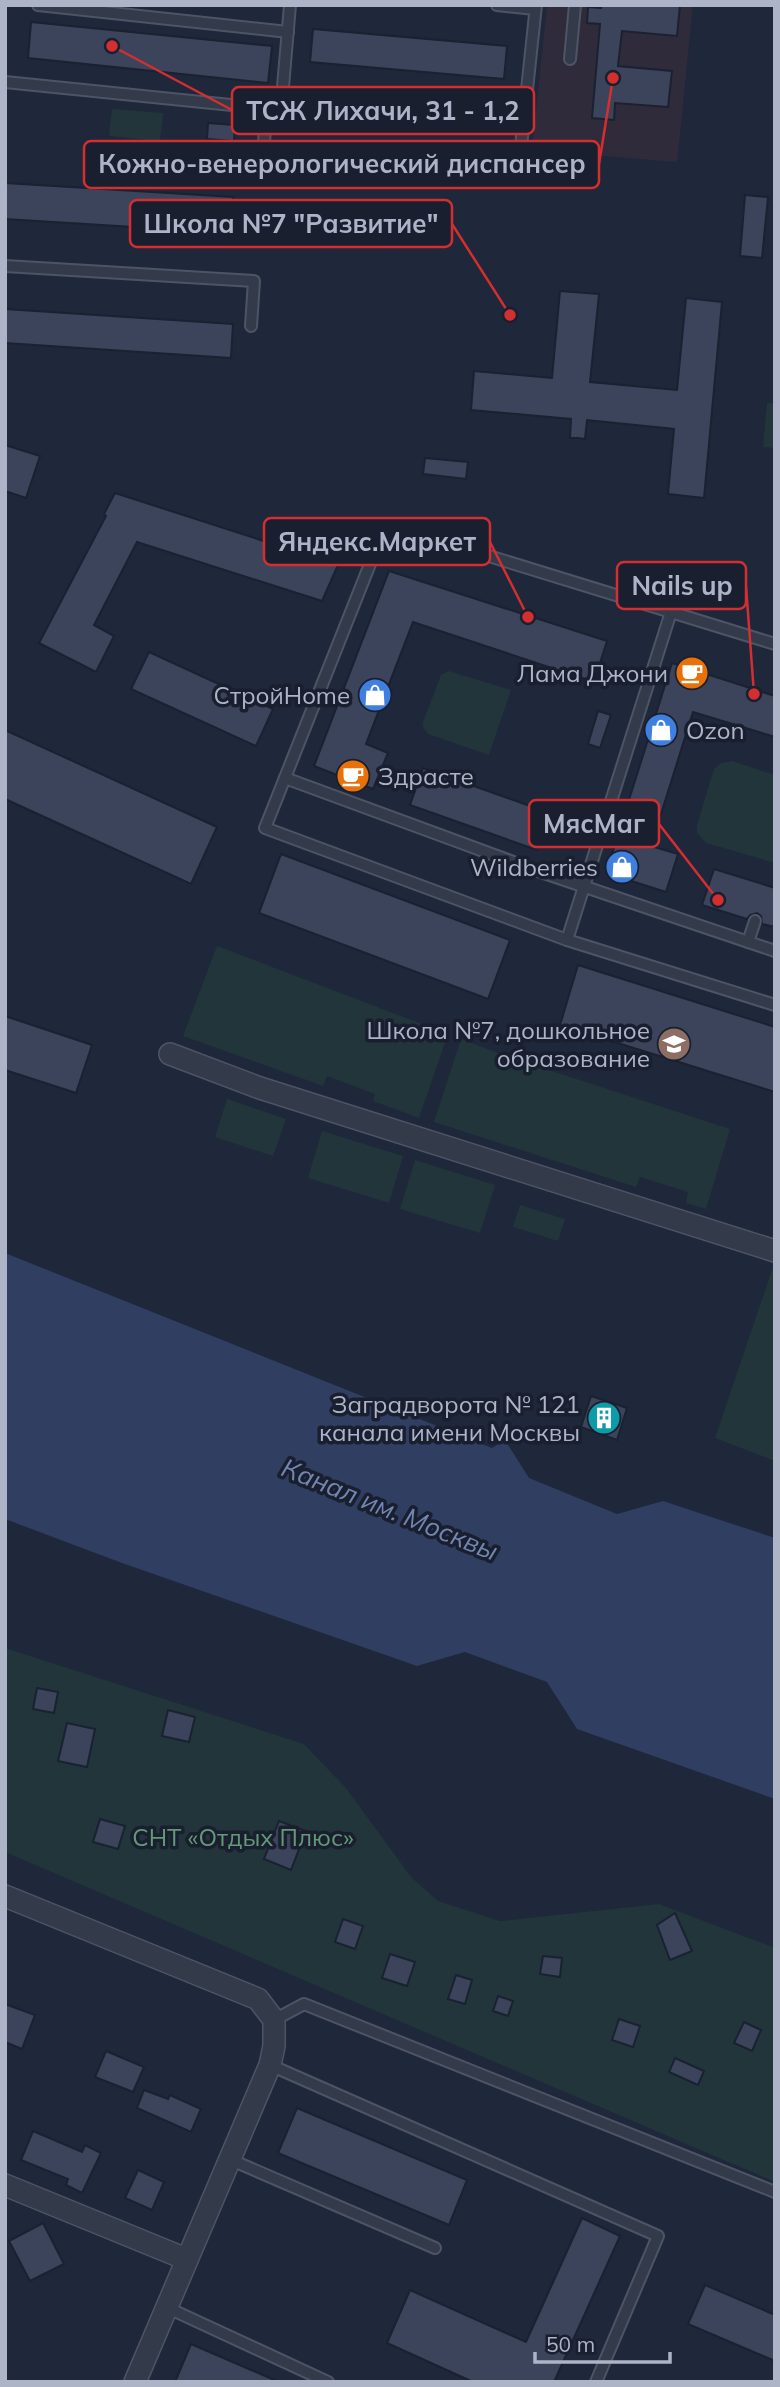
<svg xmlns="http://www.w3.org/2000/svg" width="780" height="2387" viewBox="0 0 780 2387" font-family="Mulish,sans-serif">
	<rect width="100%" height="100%" fill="#1f273a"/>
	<!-- medical -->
	<polygon fill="#2f2b3b" points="547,5 693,5 677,162 532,150"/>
	<!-- green -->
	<g fill="#21353b">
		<polygon points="112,109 163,113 160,141 109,136"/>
		<polygon points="767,403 775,403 775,448 763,447"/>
		<polygon points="449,671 511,690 489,755 428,734 423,727 423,722 441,675"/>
		<polygon points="732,761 775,775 775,863 706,843 697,833 697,825 714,769 721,763"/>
		<polygon points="217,946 448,1034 419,1118 373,1101 375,1094 327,1076 323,1086 183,1036"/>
		<polygon points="461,1039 509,1057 730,1129 706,1209 686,1203 688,1192 640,1177 636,1187 434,1122"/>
		<polygon points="227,1099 286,1119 273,1156 215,1137"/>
		<polygon points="322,1131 403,1156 389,1203 308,1178"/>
		<polygon points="415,1160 495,1185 480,1233 400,1209"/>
		<polygon points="520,1205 565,1219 558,1241 513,1227"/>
		<polygon points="773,1267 775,1267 775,1461 715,1438"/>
		<polygon points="5,1648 304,1744 346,1788 411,1877 438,1901 500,1921 659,1904 775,1948 775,2182 5,1852"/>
	</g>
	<!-- water -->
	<polygon fill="#2f3e61" points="5,1253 492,1448 505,1440 529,1478 617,1514 663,1501 775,1538 775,1799 577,1729 547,1682 465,1652 417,1666 122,1563 5,1519"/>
	<!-- building -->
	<g fill="#3b445b" stroke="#1a2131" stroke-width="2">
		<polygon points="602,5 680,5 677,36 622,31 618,66 672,71 668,107 615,103 614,120 592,118 600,24 587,23 588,7 601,8"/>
		<polygon points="31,22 272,46 268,83 28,58"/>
		<polygon points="313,29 507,46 504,79 310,62"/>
		<polygon points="208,123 235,125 234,141 207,139"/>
		<polygon points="5,183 233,197 231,233 5,219"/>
		<polygon points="745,195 768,197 762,258 740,256"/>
		<polygon points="560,291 599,294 590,382 677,390 686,298 722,302 704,498 668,494 674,429 587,420 585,439 578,438 570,438 571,419 471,410 474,371 552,378"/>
		<polygon points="5,309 233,324 231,358 5,343"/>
		<polygon points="5,445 40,456 26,498 5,491"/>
		<polygon points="425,458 468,462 466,479 423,474"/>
		<polygon points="115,493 338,565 322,601 137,542 94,625 114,636 96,672 39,643 106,516 104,514"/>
		<polygon points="389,571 607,641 594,682 413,622 366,744 388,753 373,789 314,766"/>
		<polygon points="149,652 273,709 256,746 131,689"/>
		<polygon points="672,663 775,696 775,737 693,712 651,846 678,854 666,892 606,873"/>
		<polygon points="598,711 611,715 600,748 588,744"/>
		<polygon points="5,730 217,827 191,884 5,799"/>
		<polygon points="423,768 550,813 537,850 410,805"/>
		<polygon points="281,854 510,940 488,999 259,913"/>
		<polygon points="714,869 775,888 775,927 762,924 761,916 757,913 750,915 747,919 702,905"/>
		<polygon points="578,965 775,1027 775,1092 560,1025"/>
		<polygon points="5,1016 92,1045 76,1093 5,1070"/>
		<polygon points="591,1396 627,1408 617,1440 581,1427"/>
		<polygon points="37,1688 58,1692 54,1713 33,1709"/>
		<polygon points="168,1710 195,1717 189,1742 162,1736"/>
		<polygon points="67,1723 95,1729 87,1767 58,1761"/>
		<polygon points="100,1819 125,1826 118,1849 93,1842"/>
		<polygon points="279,1821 306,1831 291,1870 264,1859"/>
		<polygon points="675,1913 692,1951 670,1960 657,1925"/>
		<polygon points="343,1919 363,1926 355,1949 335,1942"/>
		<polygon points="390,1954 415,1962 407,1986 382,1978"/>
		<polygon points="543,1956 562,1958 560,1977 540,1974"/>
		<polygon points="456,1975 472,1980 465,2004 448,1999"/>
		<polygon points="498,1996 513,2001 508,2016 493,2011"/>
		<polygon points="5,2004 35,2015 22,2049 5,2042"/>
		<polygon points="619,2019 640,2026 633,2047 612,2040"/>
		<polygon points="744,2022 761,2030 752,2051 734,2043"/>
		<polygon points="106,2051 144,2067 133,2092 95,2077"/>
		<polygon points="675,2058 704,2071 698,2085 669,2072"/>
		<polygon points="144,2090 168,2099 170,2095 201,2109 191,2132 137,2108"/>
		<polygon points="297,2108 467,2180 449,2225 278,2153"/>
		<polygon points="33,2131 82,2152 85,2145 101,2153 82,2193 66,2185 68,2179 21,2160"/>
		<polygon points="138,2170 164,2182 152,2210 125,2198"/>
		<polygon points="582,2218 620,2236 554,2382 473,2382 387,2343 410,2290 526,2342"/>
		<polygon points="43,2223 64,2264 30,2281 9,2241"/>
		<polygon points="705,2285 775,2315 775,2361 688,2324"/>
		<polygon points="191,2344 279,2382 175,2382"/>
	</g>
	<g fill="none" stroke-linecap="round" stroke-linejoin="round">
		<defs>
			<g id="service">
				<polyline points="38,5 288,32"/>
				<polyline points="497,5 535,9"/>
				<polyline points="570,59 575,5"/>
				<polyline points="5,82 281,110 290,5"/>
				<polyline points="521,146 536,5"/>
				<polyline points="263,161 266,109"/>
				<polyline points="5,266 254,281 251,326"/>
				<polyline points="671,612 567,940 775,1005"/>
				<polyline points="285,778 535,870 775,951"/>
				<polyline points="567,940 265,828 376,549 387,534 401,529 775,644"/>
				<polyline points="748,942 755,921"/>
				<polyline points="274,2020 304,2004 775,2192"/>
				<polyline points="270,2065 658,2236 596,2382"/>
				<polyline points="229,2159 435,2248"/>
				<polyline points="166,2307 328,2382"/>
			</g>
			<g id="minor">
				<polyline points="170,1054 260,1088 775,1251"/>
				<polyline points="5,1896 258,1999 274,2020 274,2046 270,2065 135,2382"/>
				<polyline points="5,2185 186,2259"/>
			</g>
		</defs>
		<!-- service casing -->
		<use href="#service" stroke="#4d5465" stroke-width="14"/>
		<!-- minor casing -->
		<use href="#minor" stroke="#4d5465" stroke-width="24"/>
		<!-- service -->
		<use href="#service" stroke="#333a4a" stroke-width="10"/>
		<!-- minor -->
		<use href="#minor" stroke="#333a4a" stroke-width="21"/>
	</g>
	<!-- icons -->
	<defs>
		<symbol id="cafe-disc" viewBox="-11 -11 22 22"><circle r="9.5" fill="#e8710a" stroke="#191f2f"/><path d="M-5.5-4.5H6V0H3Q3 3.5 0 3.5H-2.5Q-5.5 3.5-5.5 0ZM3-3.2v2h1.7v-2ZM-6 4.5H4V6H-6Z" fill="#fff"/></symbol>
		<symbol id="shop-disc" viewBox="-11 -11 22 22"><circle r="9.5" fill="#3f7fe0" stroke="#191f2f"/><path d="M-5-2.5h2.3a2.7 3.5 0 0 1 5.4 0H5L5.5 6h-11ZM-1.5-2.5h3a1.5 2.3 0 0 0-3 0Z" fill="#fff"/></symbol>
		<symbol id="school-disc" viewBox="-11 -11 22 22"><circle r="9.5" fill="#8d6e63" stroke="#191f2f"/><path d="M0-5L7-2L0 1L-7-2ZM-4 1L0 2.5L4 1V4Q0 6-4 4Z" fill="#fff"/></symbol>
		<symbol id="building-disc" viewBox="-11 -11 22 22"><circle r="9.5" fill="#0f9aa8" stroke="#191f2f"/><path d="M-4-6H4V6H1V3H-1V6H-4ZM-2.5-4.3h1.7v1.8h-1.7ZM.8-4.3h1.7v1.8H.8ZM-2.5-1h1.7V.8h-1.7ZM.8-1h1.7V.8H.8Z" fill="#fff"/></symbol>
	</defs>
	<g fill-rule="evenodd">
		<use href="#cafe-disc" x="673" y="654" width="38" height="38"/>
		<use href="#shop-disc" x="356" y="676" width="38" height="38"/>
		<use href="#shop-disc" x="642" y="711" width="38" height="38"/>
		<use href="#cafe-disc" x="334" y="757" width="38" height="38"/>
		<use href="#shop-disc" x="603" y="848" width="38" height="38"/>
		<use href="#school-disc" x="655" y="1025" width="38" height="38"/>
		<use href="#building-disc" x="585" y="1399" width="38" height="38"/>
	</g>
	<g text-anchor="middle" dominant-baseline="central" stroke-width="7" stroke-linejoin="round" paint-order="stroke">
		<!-- poi labels -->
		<g font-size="24" fill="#adb4c7" stroke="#191f2f" text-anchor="end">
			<text x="668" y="673">Лама Джони</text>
			<text x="350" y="695">СтройHome</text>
			<text x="686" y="730" text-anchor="start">Ozon</text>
			<text x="378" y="776" text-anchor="start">Здрасте</text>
			<text x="598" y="867">Wildberries</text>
			<text x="650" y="1030">Школа №7, дошкольное<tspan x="650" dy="28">образование</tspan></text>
			<text x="580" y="1404">Заградворота № 121<tspan x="580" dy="28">канала имени Москвы</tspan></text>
		</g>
		<!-- park labels -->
		<g font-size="24" fill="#639977" stroke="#191f2f">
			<text x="243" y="1837">СНТ «Отдых Плюс»</text>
		</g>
		<!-- water labels -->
		<g font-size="26" font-style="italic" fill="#7386b2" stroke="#191f2f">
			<text transform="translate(390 1509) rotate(22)">Канал им. Москвы</text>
		</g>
	</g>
	<!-- callouts -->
	<path fill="none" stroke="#d42f30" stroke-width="2.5" d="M112 46L232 110M613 78L599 164M510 315L452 224M528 617L490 542M754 694L746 586M718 900L659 824"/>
	<g fill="#d42f30" stroke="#191f2f" stroke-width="2.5">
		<circle cx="112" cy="46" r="7"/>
		<circle cx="613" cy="78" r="7"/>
		<circle cx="510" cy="315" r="7"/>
		<circle cx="528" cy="617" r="7"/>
		<circle cx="754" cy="694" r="7"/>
		<circle cx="718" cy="900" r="7"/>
	</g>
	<g fill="#191f2f" stroke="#d42f30" stroke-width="2.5">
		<rect x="232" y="87" width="302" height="47" rx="7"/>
		<rect x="84" y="141" width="515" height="47" rx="7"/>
		<rect x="130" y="200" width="322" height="47" rx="7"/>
		<rect x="264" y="518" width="226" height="47" rx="7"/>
		<rect x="617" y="562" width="129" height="47" rx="7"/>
		<rect x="529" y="800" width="130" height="47" rx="7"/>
	</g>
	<g font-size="26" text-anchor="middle" font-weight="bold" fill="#adb4c7">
		<text x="383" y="120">ТСЖ Лихачи, 31 - 1,2</text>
		<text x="342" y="173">Кожно-венерологический диспансер</text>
		<text x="291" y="233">Школа №7 "Развитие"</text>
		<text x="377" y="551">Яндекс.Маркет</text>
		<text x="682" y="595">Nails up</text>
		<text x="594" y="833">МясМаг</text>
	</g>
	<!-- border -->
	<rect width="780" height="2387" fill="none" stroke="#adb4c7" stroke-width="14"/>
	<!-- scale -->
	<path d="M535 2352v10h135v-10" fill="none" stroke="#adb4c7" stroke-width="3.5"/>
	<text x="546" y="2352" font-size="21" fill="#adb4c7" stroke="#191f2f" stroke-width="5" paint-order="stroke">50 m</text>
</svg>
